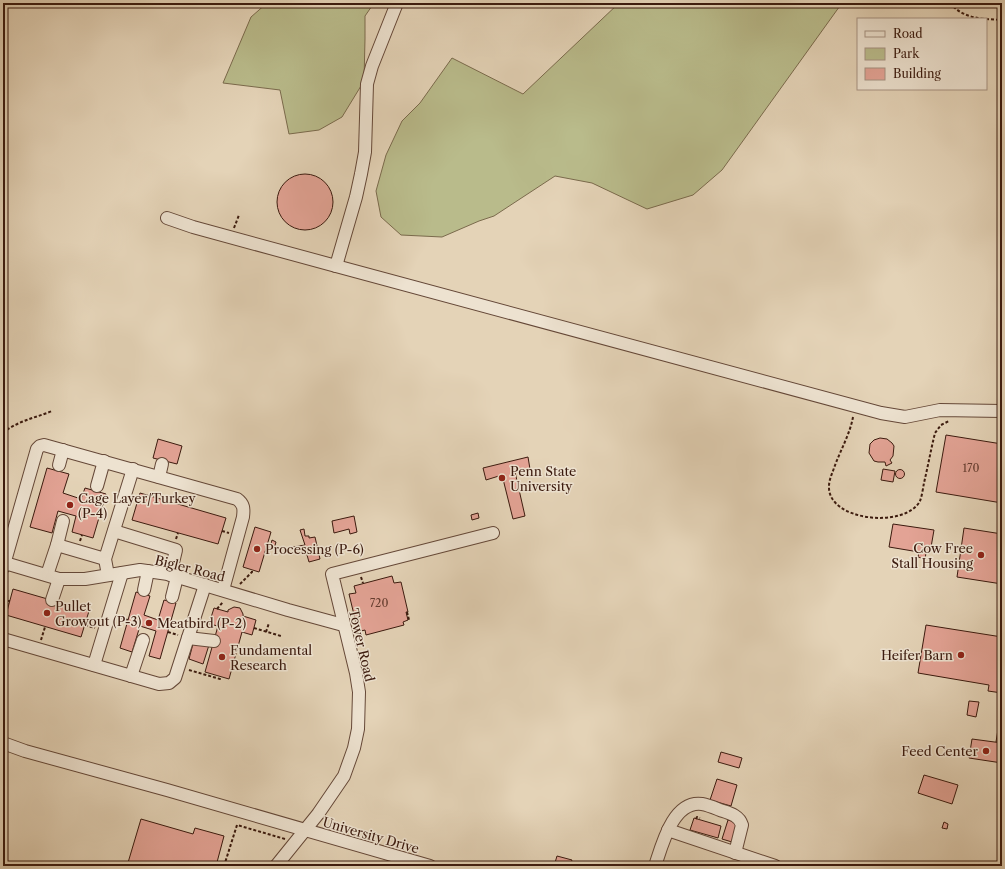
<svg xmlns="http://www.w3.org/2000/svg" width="1005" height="869" viewBox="0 0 1005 869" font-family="'Libre Caslon Text',serif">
	<rect width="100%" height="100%" fill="#e4d3b7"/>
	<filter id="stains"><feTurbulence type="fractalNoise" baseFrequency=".005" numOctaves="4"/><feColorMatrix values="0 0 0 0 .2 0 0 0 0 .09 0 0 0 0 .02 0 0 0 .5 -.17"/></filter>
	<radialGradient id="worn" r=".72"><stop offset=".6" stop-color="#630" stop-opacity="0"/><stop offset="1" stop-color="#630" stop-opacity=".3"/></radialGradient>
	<!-- green -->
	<g fill="#b9bb8b" stroke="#7a6a4c">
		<polygon points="267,3 374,3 365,16 365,39 364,81 342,117 319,130 289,134 280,90 223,83 251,17"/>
		<polygon points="619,3 842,3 722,170 693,195 647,209 592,183 555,176 494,216 479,221 442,237 401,235 381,217 376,191 386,155 402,121 420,103 452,58 523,94"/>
	</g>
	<!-- building -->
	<g fill="#e3a395" stroke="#3b1a0e">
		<circle cx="305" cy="202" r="28"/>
		<polygon points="946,435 1002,444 1002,503 936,492"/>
		<polygon points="880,438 887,439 892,443 894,446 893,456 890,460 892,463 886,466 885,462 878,462 874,461 869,453 870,444 874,440"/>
		<polygon points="158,439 182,446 177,464 153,458"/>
		<polygon points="528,457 530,469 515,472 525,516 513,519 502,475 486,480 483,468"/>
		<polygon points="47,468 69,474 63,493 81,499 85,488 106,494 93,538 72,532 76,516 58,511 52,533 30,527"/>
		<polygon points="883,469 895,471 893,482 881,480"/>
		<circle cx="900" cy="474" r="4.5"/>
		<polygon points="140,493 226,518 218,544 132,520"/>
		<polygon points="478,513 479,518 472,520 471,515"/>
		<polygon points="354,516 357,532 350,534 349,529 334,533 332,521"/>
		<polygon points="893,524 934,530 930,553 926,553 925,559 918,557 919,552 889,547"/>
		<polygon points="255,527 271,532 259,572 243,567"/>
		<polygon points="964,528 1002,534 1002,584 957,577"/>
		<polygon points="304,529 305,536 309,536 309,538 315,537 320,559 309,562 305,548 294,552 293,547 305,545 300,530"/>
		<polygon points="272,540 276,542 274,549 270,548"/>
		<polygon points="392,576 394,583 401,582 408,612 406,612 408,620 403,622 404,625 366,635 365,630 361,631 359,622 356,623 349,594 356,593 354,586"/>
		<polygon points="13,589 89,611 81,637 6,615"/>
		<polygon points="136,592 150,596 144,615 158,620 164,600 176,603 160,659 149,656 156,631 140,626 132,652 120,648"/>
		<polygon points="234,607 240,608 243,614 243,616 256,620 252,635 242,632 229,679 205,672 218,626 209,624 214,608 228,612 228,610"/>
		<polygon points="926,625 1002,637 1002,693 988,691 989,685 918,673"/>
		<polygon points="194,640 209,645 203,664 189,659"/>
		<polygon points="969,701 979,702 976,717 967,715"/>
		<polygon points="1002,704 1002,743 996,742"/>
		<polygon points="972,739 1002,743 1002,763 969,758"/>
		<polygon points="721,752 742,758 739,768 718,762"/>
		<polygon points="924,775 958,785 952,804 918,793"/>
		<polygon points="717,779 737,785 731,806 710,800"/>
		<polygon points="694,818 721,826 718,838 690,830"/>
		<polygon points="141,819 193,834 195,828 224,836 216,866 127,866"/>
		<polygon points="728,820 738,823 732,842 722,839"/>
		<polygon points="944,822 948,824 947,829 942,828"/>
		<polygon points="557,856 572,860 570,866 554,866"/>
	</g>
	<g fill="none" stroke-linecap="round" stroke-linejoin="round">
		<defs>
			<g id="minor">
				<polyline points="167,218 193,227 336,266 881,413 905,417 940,410 1002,411"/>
				<polyline points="336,266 356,197 361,174 365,152 367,84 372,66 397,3"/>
				<polyline points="59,465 63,450"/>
				<polyline points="159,477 162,464"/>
				<polyline points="97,486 104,461"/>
				<polyline points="114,531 176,550 170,575"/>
				<polyline points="57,545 63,521"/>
				<polyline points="5,563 59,579 85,579 140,570 168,574 288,610 343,625"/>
				<path d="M3,568L37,449L40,446L44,445L237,499C244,504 244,509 243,517L223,590"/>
				<polyline points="47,575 57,545 105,559"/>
				<polyline points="108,575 105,559 133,469"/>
				<polyline points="144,590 148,571"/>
				<polyline points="172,597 177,577"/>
				<polyline points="52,600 59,579"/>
				<polyline points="188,638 214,641"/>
				<polyline points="3,639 159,684 169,683 175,678 205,585"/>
				<polyline points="94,665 122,573"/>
				<polyline points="131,676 143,640"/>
				<polyline points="3,743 25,751 167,790 430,866"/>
				<polyline points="668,830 775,866"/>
				<polyline points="276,866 318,814 344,776 354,748 358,729 359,692 356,673 332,574 493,533"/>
				<path d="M655,866C662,845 673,800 702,804C708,805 715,808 720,810C729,813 739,815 742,825L735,853"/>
			</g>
		</defs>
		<!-- minor casing -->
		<use href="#minor" stroke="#654838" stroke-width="14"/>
		<!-- path -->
		<g stroke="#3b1a0e" stroke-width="2" stroke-dasharray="3 2" stroke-linecap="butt">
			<path d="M950,3C959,14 972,18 986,19"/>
			<polyline points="986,19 1002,20"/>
			<polyline points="234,228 239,215"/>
			<path d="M853,417C850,434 840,451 834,468C832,474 829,480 829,486C827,521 905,529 920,501C922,496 923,488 924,483C928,466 931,449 935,433L941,425L949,421"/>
			<path d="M3,433C17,421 35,418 52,411"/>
			<polyline points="100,515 107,517"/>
			<polyline points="222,531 229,533"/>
			<polyline points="176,539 178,533"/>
			<polyline points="80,541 82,535"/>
			<polyline points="361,577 363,583"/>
			<polyline points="240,584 252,572 252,570"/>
			<polyline points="3,606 7,607 8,601 10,601"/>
			<polyline points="217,609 223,602"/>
			<polyline points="407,612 409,620"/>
			<polyline points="120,618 128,620"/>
			<polyline points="85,625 95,628"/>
			<polyline points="254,628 281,636"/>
			<polyline points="168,632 178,635"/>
			<polyline points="266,632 269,623"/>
			<polyline points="41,640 45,627"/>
			<polyline points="189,670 220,679 220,677"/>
			<polyline points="696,819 697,817 700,818"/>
			<polyline points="224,866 237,825 285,839"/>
		</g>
		<!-- minor -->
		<use href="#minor" stroke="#ede2d0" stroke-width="12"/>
	</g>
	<!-- markers -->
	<g fill="#8f2418" stroke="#ede2d0" stroke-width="1.5">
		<circle cx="502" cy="478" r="4"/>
		<circle cx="70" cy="505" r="4"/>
		<circle cx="257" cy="549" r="4"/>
		<circle cx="981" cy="555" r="4"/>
		<circle cx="47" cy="613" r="4"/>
		<circle cx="149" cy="623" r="4"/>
		<circle cx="961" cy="655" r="4"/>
		<circle cx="222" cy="657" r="4"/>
		<circle cx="986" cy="751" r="4"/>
	</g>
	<g text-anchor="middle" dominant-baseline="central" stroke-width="3" stroke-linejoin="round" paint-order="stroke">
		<!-- number labels -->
		<g font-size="11" fill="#653c30">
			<text x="971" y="468">170</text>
			<text x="379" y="603">720</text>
		</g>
		<!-- poi labels -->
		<g font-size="13" fill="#3b1a0e" stroke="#ede2d0" text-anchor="start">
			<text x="510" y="471">Penn State<tspan x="510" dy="15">University</tspan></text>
			<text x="78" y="498">Cage Layer/Turkey<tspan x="78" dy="15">(P-4)</tspan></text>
			<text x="973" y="548" text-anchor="end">Cow Free<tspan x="973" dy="15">Stall Housing</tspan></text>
			<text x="265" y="549">Processing (P-6)</text>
			<text x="55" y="606">Pullet<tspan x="55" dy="15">Growout (P-3)</tspan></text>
			<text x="157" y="623">Meatbird (P-2)</text>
			<text x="230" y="650">Fundamental<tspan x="230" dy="15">Research</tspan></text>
			<text x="953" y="655" text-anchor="end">Heifer Barn</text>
			<text x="978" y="751" text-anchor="end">Feed Center</text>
		</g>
		<!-- street labels -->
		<g font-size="13" fill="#3b1a0e" stroke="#ede2d0">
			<text transform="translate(190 568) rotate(14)">Bigler Road</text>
			<text transform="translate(362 645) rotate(77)">Tower Road</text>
			<text transform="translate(371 835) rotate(16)">University Drive</text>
		</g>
	</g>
	<!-- margin -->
	<rect width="1005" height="869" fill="none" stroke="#e4d3b7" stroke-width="16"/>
	<rect x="4" y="4" width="997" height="861" fill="none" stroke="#3b1a0e" stroke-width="2"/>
	<rect x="8" y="8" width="989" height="853" fill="none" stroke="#3b1a0e"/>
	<!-- legend -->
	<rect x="857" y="18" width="130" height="72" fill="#ede2d0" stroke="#a69282"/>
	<rect x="865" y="31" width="20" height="6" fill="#ede2d0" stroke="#a69282"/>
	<text x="893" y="38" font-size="12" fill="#3b1a0e">Road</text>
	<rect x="865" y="48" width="20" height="12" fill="#b9bb8b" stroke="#a69282"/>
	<text x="893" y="58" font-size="12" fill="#3b1a0e">Park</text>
	<rect x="865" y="68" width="20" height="12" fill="#e3a395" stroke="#a69282"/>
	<text x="893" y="78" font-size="12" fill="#3b1a0e">Building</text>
	<rect width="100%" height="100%" filter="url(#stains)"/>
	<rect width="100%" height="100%" fill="url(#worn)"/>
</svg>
